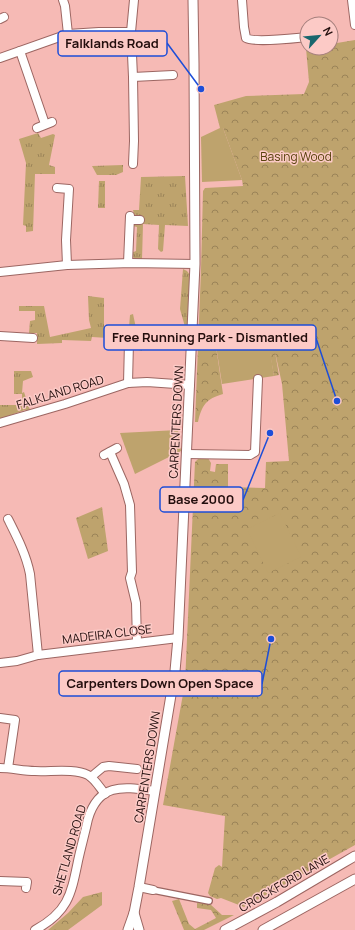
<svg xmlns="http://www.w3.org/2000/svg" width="355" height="930" viewBox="0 0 355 930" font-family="Manrope,sans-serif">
	<defs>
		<pattern id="grass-tufts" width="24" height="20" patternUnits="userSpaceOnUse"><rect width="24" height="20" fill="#bea36d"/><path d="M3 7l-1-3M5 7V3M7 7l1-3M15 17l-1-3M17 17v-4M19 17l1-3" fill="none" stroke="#9a8358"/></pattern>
		<pattern id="forest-crowns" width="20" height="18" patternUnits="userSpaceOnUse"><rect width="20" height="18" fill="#bea36d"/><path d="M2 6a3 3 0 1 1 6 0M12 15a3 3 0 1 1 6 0" fill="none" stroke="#9a8358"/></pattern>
	</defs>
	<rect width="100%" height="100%" fill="#f6bab5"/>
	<!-- grass -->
	<g fill="url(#grass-tufts)">
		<polygon points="38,133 41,138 53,134 55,135 49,165 55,167 55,174 35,174 33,231 26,232 26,226 23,225 26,163 19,139"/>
		<polygon points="123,165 123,172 116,175 97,175 92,166"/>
		<path d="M185,176L188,226L165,225L163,251L161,252L158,249L159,225L143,224L142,260C136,260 133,259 131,253L136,251L137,227L133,226L142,217L137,216L134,214L133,210H139L141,177Z"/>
		<polygon points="99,181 105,181 105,208 98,208"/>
		<polygon points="183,269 187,271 190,275 187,334 180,309"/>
		<polygon points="88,296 104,298 104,327 127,329 124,339 92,337 91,341 62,340 62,343 37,344 37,333 29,333 30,321 35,320 35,311 19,311 19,306 44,306 50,337 91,328 89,320"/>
		<polygon points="133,314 136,328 139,327 141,333 182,325 180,335 163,333 162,341 144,339 142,351 138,350 138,334 129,327 130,315"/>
		<polygon points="14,371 31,371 33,377 23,381 22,393 24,392 30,410 28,411 25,410 8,416 7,418 0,419 0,405 22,405 22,394 14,394"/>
	</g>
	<!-- forest -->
	<g fill="url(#forest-crowns)">
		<path d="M355,40V845L244,907L221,898L217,899L210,896L208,893L215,868L219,865L222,867L225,816L163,805L185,683L195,462L200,457L208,458L211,463L210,471L215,472L216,464H228V487L265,488L266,462L289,461L282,384L275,352L279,375L274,376L265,325L214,333L223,394C206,399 202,405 198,422H195L201,270L203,191L205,188L243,186L242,180L223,128H220L214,105L246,96L304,94L309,82L306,48H331V44Z"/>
		<polygon points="102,507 108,551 88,559 76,518"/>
		<polygon points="102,892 102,905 68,930 48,930 68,913 83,897"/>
		<polygon points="179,899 189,924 195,929 216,918 211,910 197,908 197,903 210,904 222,915 234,915 204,930 184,930 172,901"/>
	</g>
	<!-- garden -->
	<g fill="#bea36d">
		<polygon points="220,128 223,128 242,180 202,182 201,137"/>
		<polygon points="266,325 274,376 222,384 214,333"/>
		<polygon points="178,430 181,451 135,474 120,433"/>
		<polygon points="280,513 301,557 268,573 247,529"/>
	</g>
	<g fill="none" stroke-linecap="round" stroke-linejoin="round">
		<defs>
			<polyline id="pedestrian" points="153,890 209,901"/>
			<g id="minor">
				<polyline points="63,0 65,6 68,34"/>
				<path d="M242,0L244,27L246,38C255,43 295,38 307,37"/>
				<polyline points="352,0 355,25"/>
				<polyline points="0,19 4,17"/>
				<polyline points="20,51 45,124"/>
				<polyline points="0,58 68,34 99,32 131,32"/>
				<polyline points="133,77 173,75"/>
				<polyline points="37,128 52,122"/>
				<polyline points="133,164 134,141 133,77 131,32 134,0"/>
				<polyline points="57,188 69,189 66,240 67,265"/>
				<polyline points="130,220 140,220"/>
				<polyline points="128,263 130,216"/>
				<polyline points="0,272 67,265 131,263 195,264"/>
				<polyline points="0,336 33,338"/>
				<polyline points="128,383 129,342"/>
				<polyline points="0,423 65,404 128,383 147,382 190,385"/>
				<polyline points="110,452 124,484 130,505 132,572 130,578 136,603 137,643"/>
				<polyline points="187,454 250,455 255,452 258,379"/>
				<polyline points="104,455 117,448"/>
				<path d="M8,519C17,537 26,554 30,574L38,655"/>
				<polyline points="0,663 17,661 38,655 178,638"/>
				<polyline points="0,718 15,720 8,768"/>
				<path d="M0,768C12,768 23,771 35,771C50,772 74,768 88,775C95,779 100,788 105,794"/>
				<polyline points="91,777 103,767 109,766 137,769"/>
				<polyline points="0,881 27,882 26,888"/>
				<polyline points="139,887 153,890"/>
				<path d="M35,930C68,912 71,895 78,861C81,847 85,833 88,819C99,782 124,787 155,791"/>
			</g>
			<g id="tertiary">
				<polyline points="134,913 139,930"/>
				<polyline points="128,930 134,913 139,887 175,671 178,638 195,264 194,63 193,0"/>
				<polyline points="225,930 277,902 343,863 355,856"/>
				<polyline points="263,930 355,879"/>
			</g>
		</defs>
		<!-- pedestrian casing -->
		<use href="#pedestrian" stroke="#9c6662" stroke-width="8"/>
		<!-- minor casing -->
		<use href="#minor" stroke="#9c6662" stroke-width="10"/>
		<!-- tertiary casing -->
		<use href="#tertiary" stroke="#9c6662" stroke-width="11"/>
		<!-- pedestrian -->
		<use href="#pedestrian" stroke="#fff" stroke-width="5.5"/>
		<!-- minor -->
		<use href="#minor" stroke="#fff" stroke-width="8"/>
		<!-- tertiary -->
		<use href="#tertiary" stroke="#fff" stroke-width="9"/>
	</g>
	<g text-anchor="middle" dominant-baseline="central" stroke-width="3" stroke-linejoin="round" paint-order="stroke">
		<!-- park labels -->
		<g font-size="12" fill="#58420d" stroke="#fccac6">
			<text x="296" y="156">Basing Wood</text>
		</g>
		<!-- street labels -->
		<g font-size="12" fill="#230e0d" stroke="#fccac6">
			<text transform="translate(60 392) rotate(-17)">FALKLAND ROAD</text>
			<text transform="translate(176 422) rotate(-87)">CARPENTERS DOWN</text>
			<text transform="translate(107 634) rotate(-7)">MADEIRA CLOSE</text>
			<text transform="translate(147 767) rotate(-81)">CARPENTERS DOWN</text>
			<text transform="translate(69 850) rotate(-74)">SHETLAND ROAD</text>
			<text transform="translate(284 883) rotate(-30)">CROCKFORD LANE</text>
		</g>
	</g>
	<!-- callouts -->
	<path fill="none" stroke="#1d4ed8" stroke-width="1.5" d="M201 89L167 43M337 401L316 338M270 433L243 500M271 639L262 684"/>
	<g fill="#1d4ed8" stroke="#fccac6" stroke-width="1.5">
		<circle cx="201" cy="89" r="4"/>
		<circle cx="337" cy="401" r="4"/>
		<circle cx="270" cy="433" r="4"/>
		<circle cx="271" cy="639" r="4"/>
	</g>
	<g fill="#fccac6" stroke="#1d4ed8" stroke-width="1.5">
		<rect x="58" y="31" width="109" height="25" rx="4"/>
		<rect x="104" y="325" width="212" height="25" rx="4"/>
		<rect x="160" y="487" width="83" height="25" rx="4"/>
		<rect x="59" y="671" width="203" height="25" rx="4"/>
	</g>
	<g font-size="13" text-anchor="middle" font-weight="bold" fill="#230e0d">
		<text x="112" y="48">Falklands Road</text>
		<text x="210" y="342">Free Running Park - Dismantled</text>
		<text x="201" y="504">Base 2000</text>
		<text x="160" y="688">Carpenters Down Open Space</text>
	</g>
	<!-- north arrow -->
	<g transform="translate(319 36) rotate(63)"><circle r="19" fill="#fccac6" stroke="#a57f7c"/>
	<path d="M0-3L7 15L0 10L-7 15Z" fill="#19666d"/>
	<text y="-6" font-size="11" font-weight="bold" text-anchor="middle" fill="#230e0d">N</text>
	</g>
</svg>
